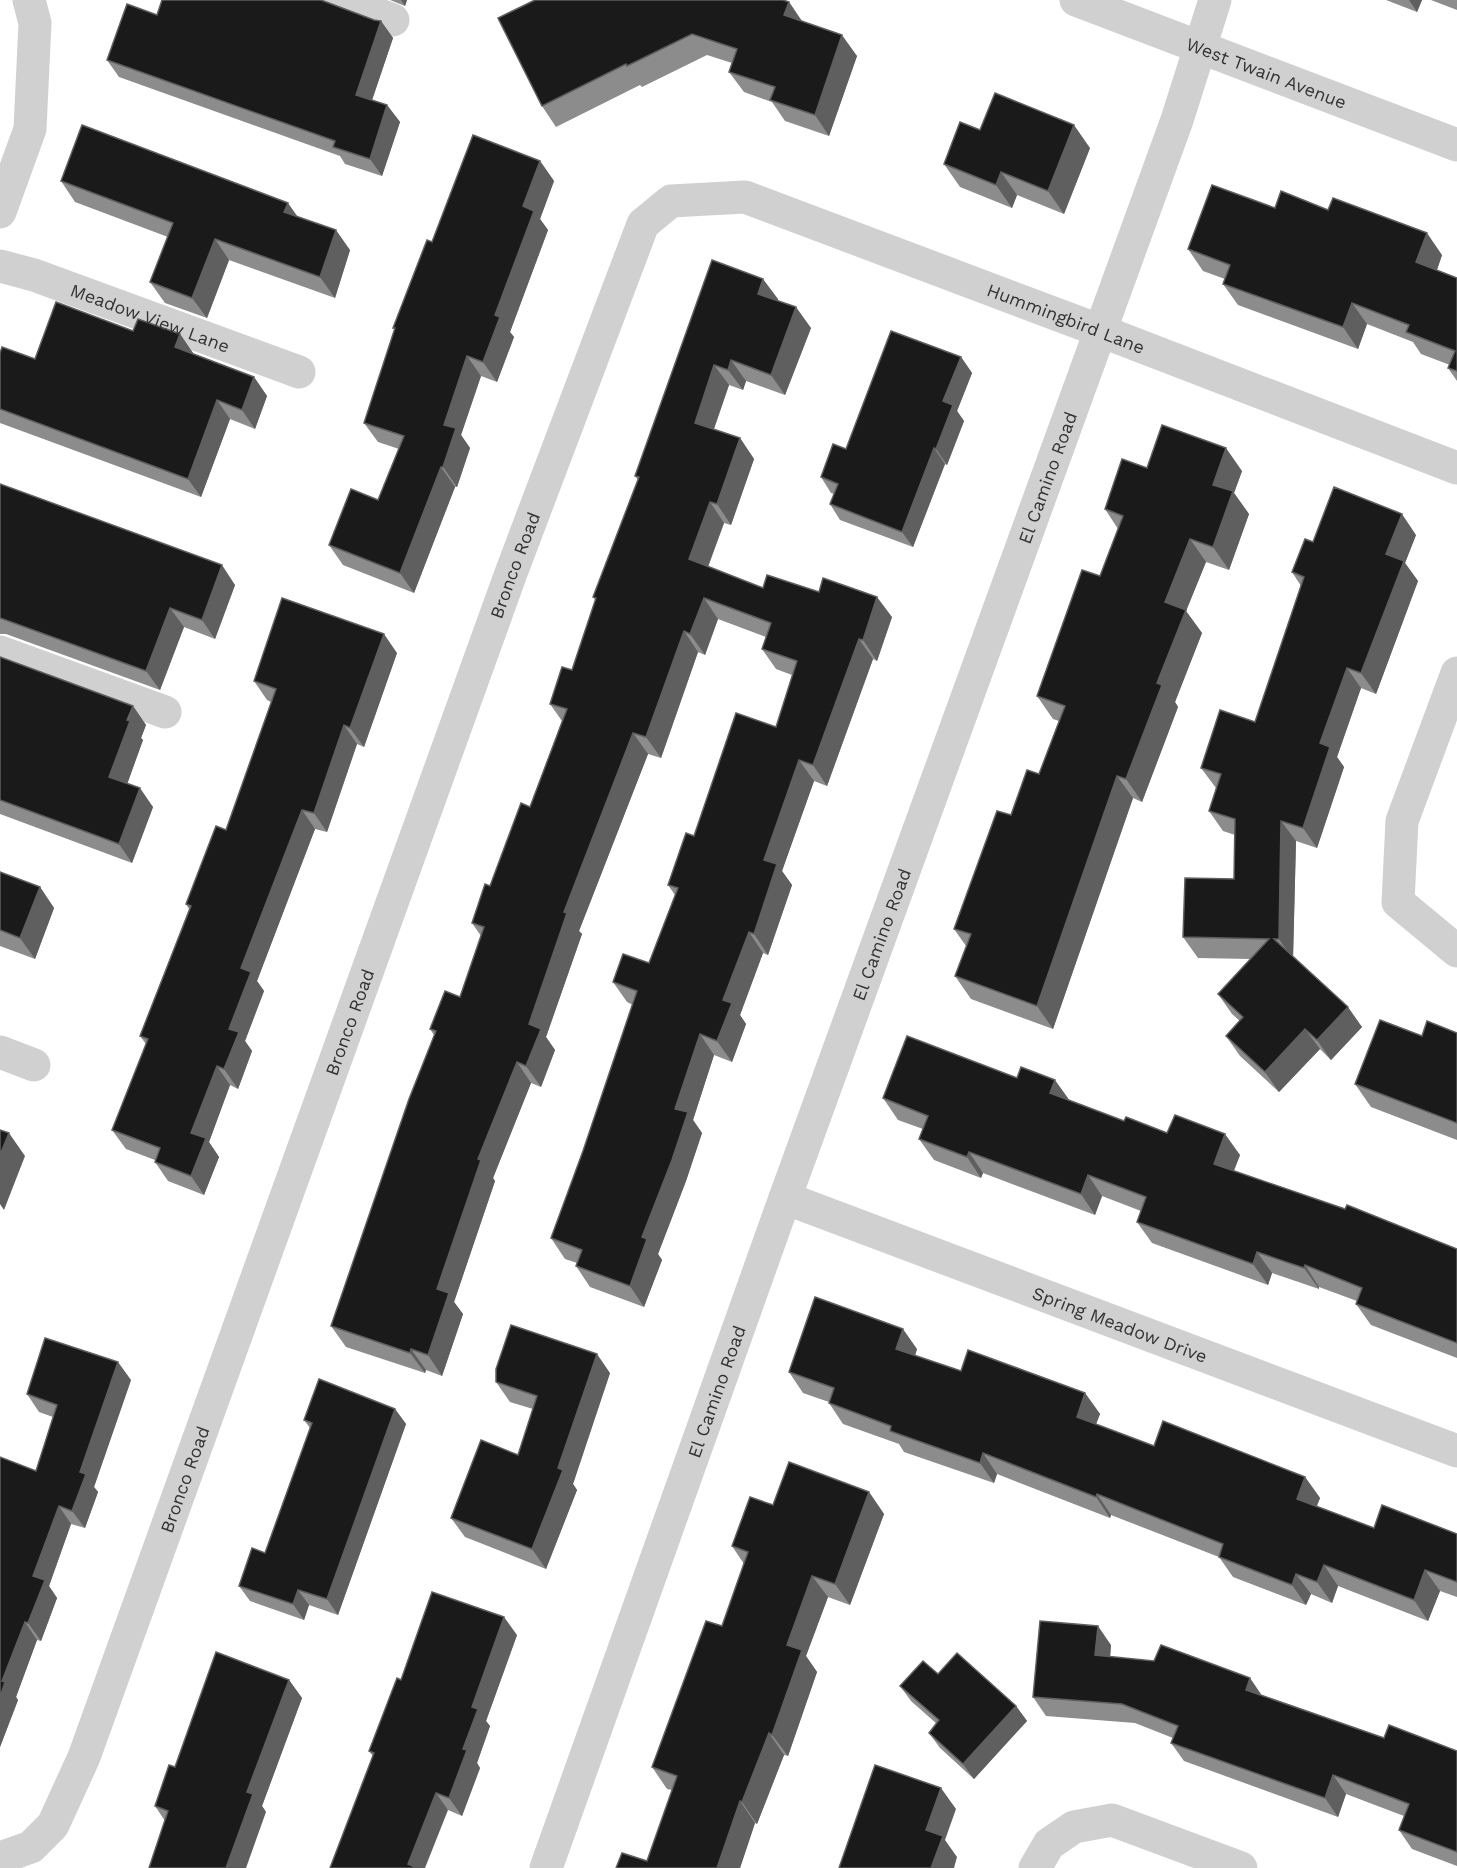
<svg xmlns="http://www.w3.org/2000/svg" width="1457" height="1868" viewBox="0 0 1457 1868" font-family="'Work Sans',sans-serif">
	<rect width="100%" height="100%" fill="#fff"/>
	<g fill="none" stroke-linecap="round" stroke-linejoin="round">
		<!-- minor -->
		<g stroke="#d0d0d0" stroke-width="33">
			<polyline points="340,0 393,20"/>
			<path id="s1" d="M1076,0L1457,145"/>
			<polyline points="0,212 30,129 35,23 29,0"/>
			<path id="s2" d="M0,266L34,275L299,372"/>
			<polyline points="0,652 165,712"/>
			<polyline points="1457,673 1402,821 1398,902 1457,951"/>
			<polyline points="0,1052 34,1065"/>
			<path id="s3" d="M785,1198L1457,1451"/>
			<path id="s4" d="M0,1858L31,1847L53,1825L84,1757L511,573L643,224L671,201L745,197L1101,331L1457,468"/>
			<path id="s5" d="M546,1868L785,1198L1177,120L1215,0"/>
			<polyline points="1035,1868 1049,1844 1074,1827 1112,1820 1241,1868"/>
		</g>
	</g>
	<!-- wall -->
	<g fill="#8c8c8c">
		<polygon points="390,0 407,0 405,6"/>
		<polygon points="1386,0 1422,0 1417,12"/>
		<polygon points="1431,0 1457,0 1457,10"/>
		<polygon points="789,2 802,21 857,56 829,136 785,121 772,102 744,92 729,72 732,63 707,55 642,87 640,85 556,127 542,106 498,18"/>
		<polygon points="157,15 381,21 393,38 372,100 387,105 400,122 382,176 345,164 340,156 119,77 107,60"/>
		<polygon points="980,130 1090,148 1064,214 1017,195 1012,208 960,187 944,164"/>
		<polygon points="540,161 554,181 540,219 548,230 510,332 514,337 497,382 481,376 461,435 470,448 457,487 455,487 414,593 343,565 329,545 378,500 399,449 378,442 364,423 395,330 393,328 432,242"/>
		<polygon points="61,181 298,217 350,250 335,298 229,260 207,318 165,303 150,282 168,237 75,202"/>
		<polygon points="1275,208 1442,255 1437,270 1457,278 1457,381 1448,368 1450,365 1421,354 1413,342 1367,324 1358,349 1238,305 1223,284 1225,279 1203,271 1188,249"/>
		<polygon points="712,260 778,299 777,301 811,328 785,395 746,381 743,390 729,385 714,429 740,438 754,459 731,525 724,523 708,567 763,588 892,617 877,661 873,659 827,786 814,781 782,871 792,885 768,955 763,953 740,1015 746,1024 732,1062 714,1055 693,1120 702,1133 686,1181 658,1254 662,1260 644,1307 590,1287 576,1266 577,1263 565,1259 551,1238 583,1151 633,1005 627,1002 613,982 649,963 675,895 668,885 694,836 776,727 792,675 776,669 762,649 766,637 718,619 705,655 698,652 661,758 648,754 579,931 582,934 546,1037 555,1050 541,1087 531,1083 493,1178 495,1181 454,1302 463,1314 442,1376 426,1370 425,1373 346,1347 331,1326 434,1035 430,1029 460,997 481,936 472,923 490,886 530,807 562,721 550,704 572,670 596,601 593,597 638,480 635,476"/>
		<polygon points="133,331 180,334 193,353 193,354 254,377 267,396 255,429 230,419 201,497 0,423 0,353 35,359"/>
		<polygon points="961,357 972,373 957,411 964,421 947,465 945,464 913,547 840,520 830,504 834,494 831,493 821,477 846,449"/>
		<polygon points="1147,468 1242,471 1234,493 1249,514 1229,570 1206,562 1186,611 1202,633 1175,702 1178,707 1142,802 1133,798 1053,1029 971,999 955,976 966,946 954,929 1011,815 1039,774 1059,721 1053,719 1037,696 1100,576 1118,529 1105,509"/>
		<polygon points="0,484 235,585 215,639 184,627 160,690 6,634 0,634"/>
		<polygon points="1416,535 1405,563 1418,581 1376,694 1361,688 1337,757 1344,767 1317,848 1296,841 1293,957 1362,1027 1331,1060 1320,1049 1279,1092 1240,1056 1226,1036 1240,1021 1232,1014 1218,994 1250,959 1198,958 1183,937 1234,879 1235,835 1223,831 1209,811 1216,788 1201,768 1255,722 1301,586 1292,572 1313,542"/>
		<polygon points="397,653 364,747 357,744 327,832 315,829 257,981 264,991 245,1041 252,1051 238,1089 230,1085 209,1142 219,1157 204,1195 168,1181 155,1162 155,1160 126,1149 112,1130 146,1044 140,1036 189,909 186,904 226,830 271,702 267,700 254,681"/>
		<polygon points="0,657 133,706 146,725 141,738 143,740 127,783 153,807 132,863 0,814"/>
		<polygon points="0,872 40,887 54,908 35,959 0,946"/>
		<polygon points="1457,1033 1457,1140 1371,1107 1355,1084 1422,1036"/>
		<polygon points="1017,1078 1070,1101 1124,1121 1240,1155 1234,1171 1457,1249 1457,1358 1371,1325 1356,1304 1357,1301 1319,1287 1319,1289 1272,1273 1268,1285 1152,1243 1137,1222 1141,1211 1102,1196 1095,1215 983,1173 981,1178 934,1160 919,1139 923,1129 898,1120 883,1098"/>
		<polygon points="917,1349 915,1356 961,1371 1085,1393 1100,1414 1096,1424 1154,1446 1305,1477 1320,1498 1317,1506 1374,1528 1457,1534 1457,1597 1440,1591 1428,1621 1338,1586 1332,1603 1311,1594 1306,1605 1233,1577 1219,1557 1111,1515 1110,1518 997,1474 994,1483 904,1452 899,1444 843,1424 829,1403 829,1402 803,1393 789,1372"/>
		<polygon points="610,1373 573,1484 577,1490 546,1569 465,1537 451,1518 518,1455 533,1409 510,1402 496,1382"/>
		<polygon points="131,1380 94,1487 98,1492 85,1528 71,1524 49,1586 57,1598 41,1641 37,1640 16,1697 18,1700 0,1747 0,1457 36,1471 53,1417 39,1412 27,1394"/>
		<polygon points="395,1409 406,1424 338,1615 309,1605 304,1620 250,1601 239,1586 265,1553 310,1428 304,1420"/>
		<polygon points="869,1492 884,1514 850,1605 828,1597 806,1656 817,1672 788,1756 784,1755 757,1824 755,1823 740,1868 616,1868 647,1861 672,1790 667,1789 652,1767 722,1626 744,1564 732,1546 773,1505"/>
		<polygon points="517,1635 486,1721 490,1726 477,1763 480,1768 462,1816 448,1810 373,1756 369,1751 401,1680"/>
		<polygon points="1111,1645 1110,1656 1262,1695 1384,1738 1457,1751 1457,1866 1412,1849 1399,1830 1404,1816 1346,1794 1338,1817 1184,1761 1171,1743 1173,1738 1135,1723 1046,1716 1033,1697"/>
		<polygon points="938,1674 1016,1706 1027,1721 974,1779 940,1748 929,1733 937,1724 911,1701 900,1686"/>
		<polygon points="289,1680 302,1698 262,1806 266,1812 165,1821 155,1806 175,1767"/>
	</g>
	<!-- shaded-wall -->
	<g fill="#5f5f5f">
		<polygon points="401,0 407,0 405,6"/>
		<polygon points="1409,0 1422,0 1417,12"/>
		<polygon points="789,2 803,23 784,15"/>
		<polygon points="381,21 393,38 368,112 356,95"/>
		<polygon points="842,35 857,56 829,136 815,115"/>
		<polygon points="387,105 400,122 382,176 370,159"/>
		<polygon points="1074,125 1090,148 1064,214 1048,191"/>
		<polygon points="540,161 554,181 540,219 548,230 510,332 514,337 497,382 483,362 523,206"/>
		<polygon points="1001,172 1017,195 1012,208 996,185"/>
		<polygon points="288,203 302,223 284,212"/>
		<polygon points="336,230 350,250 335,298 320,277"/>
		<polygon points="1427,233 1442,255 1432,284 1416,262"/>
		<polygon points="215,239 229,260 207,318 192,298"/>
		<polygon points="763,279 778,299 773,314 758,294"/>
		<polygon points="1352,303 1367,324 1358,349 1343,327"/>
		<polygon points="796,307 811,328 785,395 771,375"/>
		<polygon points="180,334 193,353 188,366 175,347"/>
		<polygon points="467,356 481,376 461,435 470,448 457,487 443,467 444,425"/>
		<polygon points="961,357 972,373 957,411 964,421 947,465 936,449 943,401"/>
		<polygon points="731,360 746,381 743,390 728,370"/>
		<polygon points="714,365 729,385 709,443 695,423"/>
		<polygon points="254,377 267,396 255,429 242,410"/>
		<polygon points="217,400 230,419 201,497 188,479"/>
		<polygon points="740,438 754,459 731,525 717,504"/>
		<polygon points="934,448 945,464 913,547 902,532"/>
		<polygon points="1226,448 1242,471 1234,493 1249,514 1229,570 1213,547 1213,485"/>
		<polygon points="441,467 455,487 414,593 400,573"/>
		<polygon points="710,502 724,523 703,580 689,559"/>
		<polygon points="1402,514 1416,535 1405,563 1418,581 1376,694 1361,673 1386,554"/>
		<polygon points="1190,539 1206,562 1186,611 1202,633 1175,702 1178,707 1142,802 1126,779 1157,683 1165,602"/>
		<polygon points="222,565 235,585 215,639 202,620"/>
		<polygon points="877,597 892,617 877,661 863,640"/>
		<polygon points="704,598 718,619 705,655 690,634"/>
		<polygon points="170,608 184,627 160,690 146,671"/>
		<polygon points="684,631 698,652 661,758 646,737"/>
		<polygon points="384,634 397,653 364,747 350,728"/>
		<polygon points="859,639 873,659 827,786 813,765"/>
		<polygon points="1347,668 1361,688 1337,757 1344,767 1317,848 1303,828 1320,743"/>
		<polygon points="133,706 146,725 141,738 143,740 123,796 109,777"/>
		<polygon points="344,725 357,744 327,832 314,813"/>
		<polygon points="633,733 648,754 579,931 582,934 546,1037 555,1050 541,1087 526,1066 529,1024 564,912"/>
		<polygon points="799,760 814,781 782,871 792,885 768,955 754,934 764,860"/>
		<polygon points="1117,776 1133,798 1053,1029 1037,1006"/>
		<polygon points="140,788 153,807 132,863 119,844"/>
		<polygon points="302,810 315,829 257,981 264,991 245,1041 252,1051 238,1089 224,1069 229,1029 241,968"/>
		<polygon points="1281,821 1296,841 1293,960 1279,939"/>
		<polygon points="40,887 54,908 35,959 20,938"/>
		<polygon points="749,932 763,953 740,1015 746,1024 732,1062 717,1041 723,1000"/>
		<polygon points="1348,1007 1362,1027 1331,1060 1317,1040"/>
		<polygon points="1305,1029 1320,1049 1279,1092 1265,1072"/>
		<polygon points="700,1034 714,1055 693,1120 702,1133 686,1181 658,1254 662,1260 644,1307 630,1286 675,1109"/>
		<polygon points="517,1062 531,1083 493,1178 495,1181 454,1302 463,1314 442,1376 428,1355 437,1289 478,1159"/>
		<polygon points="217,1066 230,1085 209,1142 219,1157 204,1195 191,1176 191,1133"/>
		<polygon points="1055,1080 1070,1101 1050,1093"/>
		<polygon points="9,1133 25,1156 4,1210 0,1204 0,1155"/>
		<polygon points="1225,1134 1240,1155 1228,1185 1214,1164"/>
		<polygon points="969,1152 983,1173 981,1178 967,1157"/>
		<polygon points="1088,1175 1102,1196 1095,1215 1081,1194"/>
		<polygon points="1257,1252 1272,1273 1268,1285 1253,1264"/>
		<polygon points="1305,1265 1319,1287 1319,1289 1304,1268"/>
		<polygon points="903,1329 917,1349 910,1370 896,1349"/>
		<polygon points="411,1349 426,1370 425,1373 410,1353"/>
		<polygon points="597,1354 610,1373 573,1484 577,1490 546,1569 532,1549 558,1468"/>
		<polygon points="118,1362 131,1380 94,1487 98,1492 85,1528 72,1511 80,1472"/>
		<polygon points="1085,1393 1100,1414 1091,1437 1077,1417"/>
		<polygon points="395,1409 406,1424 338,1615 327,1599"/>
		<polygon points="983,1453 997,1474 994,1483 980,1463"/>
		<polygon points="1305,1477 1320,1498 1311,1520 1297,1499"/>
		<polygon points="869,1492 884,1514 850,1605 835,1584"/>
		<polygon points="1097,1494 1111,1515 1110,1518 1096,1497"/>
		<polygon points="59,1506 71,1524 49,1586 57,1598 41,1641 28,1623 33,1576"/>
		<polygon points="1324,1565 1338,1586 1332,1603 1317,1582"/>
		<polygon points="1425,1570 1440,1591 1428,1621 1414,1600"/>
		<polygon points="1296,1574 1311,1594 1306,1605 1292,1585"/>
		<polygon points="812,1576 828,1597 806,1656 817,1672 788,1756 772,1735 787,1645"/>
		<polygon points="298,1590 309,1605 304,1620 293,1604"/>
		<polygon points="504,1617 517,1635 486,1721 490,1726 477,1763 480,1768 462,1816 449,1798 463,1749 472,1707"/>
		<polygon points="25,1622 37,1640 16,1697 18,1700 0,1747 0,1697 2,1681"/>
		<polygon points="1098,1626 1111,1645 1109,1673 1095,1655"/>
		<polygon points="1250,1678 1263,1697 1246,1690"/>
		<polygon points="289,1680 302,1698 262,1806 266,1812 246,1868 226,1868 247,1792"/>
		<polygon points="1016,1706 1027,1721 974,1779 963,1764"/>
		<polygon points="769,1733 784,1755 757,1824 742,1802"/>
		<polygon points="1333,1775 1346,1794 1338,1817 1325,1798"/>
		<polygon points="941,1788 956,1809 945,1840 957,1857 954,1868 931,1868 926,1830"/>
		<polygon points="436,1793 448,1810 425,1868 410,1868 408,1864"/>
		<polygon points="740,1801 755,1823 740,1868 717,1868"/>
	</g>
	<!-- building -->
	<g fill="#1a1a1a" stroke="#5f5f5f" stroke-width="1.5">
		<polygon points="162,0 321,0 374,20 381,21 356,95 387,105 370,159 333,147 335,141 107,60 127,4 157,15"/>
		<polygon points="535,0 783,0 789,2 784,15 842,35 815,115 770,100 775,87 729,72 737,49 692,34 627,66 626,64 542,106 498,18"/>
		<polygon points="995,93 1074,125 1048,191 1001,172 996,185 944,164 960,122 980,130"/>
		<polygon points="82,125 288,203 284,212 336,230 320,277 215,239 192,298 150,282 173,223 61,181"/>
		<polygon points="473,135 540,161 523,206 534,211 495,315 500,317 483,362 467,356 444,425 456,428 443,467 441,467 400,573 329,545 351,489 378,500 404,436 364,423 395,328 393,328 427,240 432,242"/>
		<polygon points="1212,185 1275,208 1281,191 1328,210 1333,198 1427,233 1416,262 1457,278 1457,371 1448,368 1455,351 1406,332 1409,325 1352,303 1343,327 1223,284 1230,265 1188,249"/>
		<polygon points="712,260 763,279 758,294 796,307 771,375 731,360 728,370 714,365 695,423 740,438 717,504 710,502 689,559 763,588 767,575 819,592 823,578 877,597 863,640 859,639 813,765 799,760 764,860 777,864 754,934 749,932 723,1000 732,1003 717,1041 700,1034 675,1109 688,1112 672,1160 642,1237 647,1239 630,1286 576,1266 582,1250 551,1238 583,1151 637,991 613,982 623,954 649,963 678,888 668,885 686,833 694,836 736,713 776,727 797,661 762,649 771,623 704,598 690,634 684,631 646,737 633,733 564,912 567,913 529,1024 541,1029 526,1066 517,1062 478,1159 481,1160 437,1289 449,1293 428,1355 411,1349 410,1353 331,1326 409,1099 436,1031 430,1029 445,991 460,997 484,927 472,923 485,884 490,886 521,803 530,807 567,709 550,704 562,667 572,670 596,598 593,597 639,477 635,476"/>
		<polygon points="56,302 133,331 138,319 180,334 175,347 254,377 242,410 217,400 188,479 0,409 0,353 2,347 35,359"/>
		<polygon points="891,331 961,357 943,401 953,405 936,449 934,448 902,532 830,504 838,484 821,477 833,444 846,449"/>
		<polygon points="1162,425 1226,448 1213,485 1233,491 1213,547 1190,539 1165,602 1186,610 1157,683 1162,685 1126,779 1117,776 1037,1006 955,976 971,934 954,929 997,811 1011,815 1027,770 1039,774 1065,706 1037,696 1082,570 1100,576 1123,516 1105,509 1122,459 1147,468"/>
		<polygon points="0,484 222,565 202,620 170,608 146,671 0,618"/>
		<polygon points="1334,487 1402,514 1386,554 1404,561 1361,673 1347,668 1320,743 1330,747 1303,828 1281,821 1279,939 1274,939 1348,1007 1317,1040 1305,1029 1265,1072 1226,1036 1243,1017 1218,994 1269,939 1183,937 1185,878 1234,879 1235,819 1209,811 1221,774 1201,768 1220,710 1255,722 1304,577 1292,572 1305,539 1313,542"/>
		<polygon points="282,598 384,634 350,728 344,725 314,813 302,810 241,968 251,972 229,1029 239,1032 224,1069 217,1066 191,1133 206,1138 191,1176 155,1162 160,1148 112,1130 148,1039 140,1036 191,906 186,904 216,826 226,830 276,689 254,681"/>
		<polygon points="0,657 133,706 127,720 130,721 109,777 140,788 119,844 0,800"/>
		<polygon points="0,872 40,887 20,938 0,930"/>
		<polygon points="1380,1020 1422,1036 1427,1021 1457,1033 1457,1123 1355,1084"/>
		<polygon points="907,1036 1017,1078 1021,1067 1055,1080 1050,1093 1124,1121 1126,1117 1167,1133 1175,1115 1225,1134 1214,1164 1345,1209 1347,1205 1457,1249 1457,1343 1356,1304 1362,1288 1305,1265 1304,1268 1257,1252 1253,1264 1137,1222 1146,1197 1088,1175 1081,1194 969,1152 967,1157 919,1139 928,1116 883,1098"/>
		<polygon points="0,1130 9,1133 0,1155"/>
		<polygon points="815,1297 903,1329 896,1349 961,1371 968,1350 1085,1393 1077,1417 1154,1446 1163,1421 1305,1477 1297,1499 1374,1528 1382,1505 1457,1534 1457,1582 1425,1570 1414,1600 1324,1565 1317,1582 1296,1574 1292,1585 1219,1557 1223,1544 1097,1494 1096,1497 983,1453 980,1463 890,1431 891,1426 829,1403 834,1388 789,1372"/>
		<polygon points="511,1325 597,1354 558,1468 563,1470 532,1549 451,1518 481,1440 518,1455 537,1396 496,1382 496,1369"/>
		<polygon points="45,1338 118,1362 80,1472 86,1474 72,1511 59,1506 33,1576 45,1580 28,1623 25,1622 2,1681 5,1682 0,1697 0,1457 36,1471 57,1405 27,1394"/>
		<polygon points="319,1379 395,1409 327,1599 298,1590 293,1604 239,1586 252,1548 265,1553 312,1423 304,1420"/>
		<polygon points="789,1462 869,1492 835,1584 812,1576 787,1645 802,1650 772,1735 769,1733 742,1802 740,1801 717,1868 616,1868 622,1853 647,1861 677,1776 652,1767 706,1621 722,1626 748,1552 732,1546 750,1497 773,1505"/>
		<polygon points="432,1592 504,1617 472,1707 478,1709 463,1749 467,1750 449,1798 436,1793 408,1864 417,1868 330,1868 374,1753 369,1751 397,1678 401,1680"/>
		<polygon points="1040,1621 1098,1626 1095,1655 1154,1661 1161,1645 1250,1678 1246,1690 1384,1738 1389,1725 1457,1751 1457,1852 1399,1830 1409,1804 1333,1775 1325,1798 1171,1743 1178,1726 1122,1704 1033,1697"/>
		<polygon points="216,1652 289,1680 247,1792 253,1794 226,1868 149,1868 168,1811 155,1806 169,1765 175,1767"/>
		<polygon points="957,1653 1016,1706 963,1764 929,1733 939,1720 900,1686 923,1661 938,1674"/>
		<polygon points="875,1765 941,1788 926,1830 943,1836 931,1868 839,1868"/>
	</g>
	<g text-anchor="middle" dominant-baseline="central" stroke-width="6" stroke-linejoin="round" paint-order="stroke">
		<!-- street labels -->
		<g font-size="18" fill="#333" stroke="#fff">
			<text stroke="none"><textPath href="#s1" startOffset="204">West Twain Avenue</textPath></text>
			<text stroke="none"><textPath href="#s2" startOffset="159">Meadow View Lane</textPath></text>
			<text stroke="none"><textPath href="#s4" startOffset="2224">Hummingbird Lane</textPath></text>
			<text stroke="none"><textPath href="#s5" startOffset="1478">El Camino Road</textPath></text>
			<text stroke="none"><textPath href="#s4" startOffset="1406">Bronco Road</textPath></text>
			<text stroke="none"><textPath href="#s5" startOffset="992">El Camino Road</textPath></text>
			<text stroke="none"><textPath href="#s4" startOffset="920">Bronco Road</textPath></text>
			<text stroke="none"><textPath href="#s3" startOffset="358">Spring Meadow Drive</textPath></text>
			<text stroke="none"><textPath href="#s5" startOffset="506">El Camino Road</textPath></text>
			<text stroke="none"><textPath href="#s4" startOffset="434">Bronco Road</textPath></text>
		</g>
	</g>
</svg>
